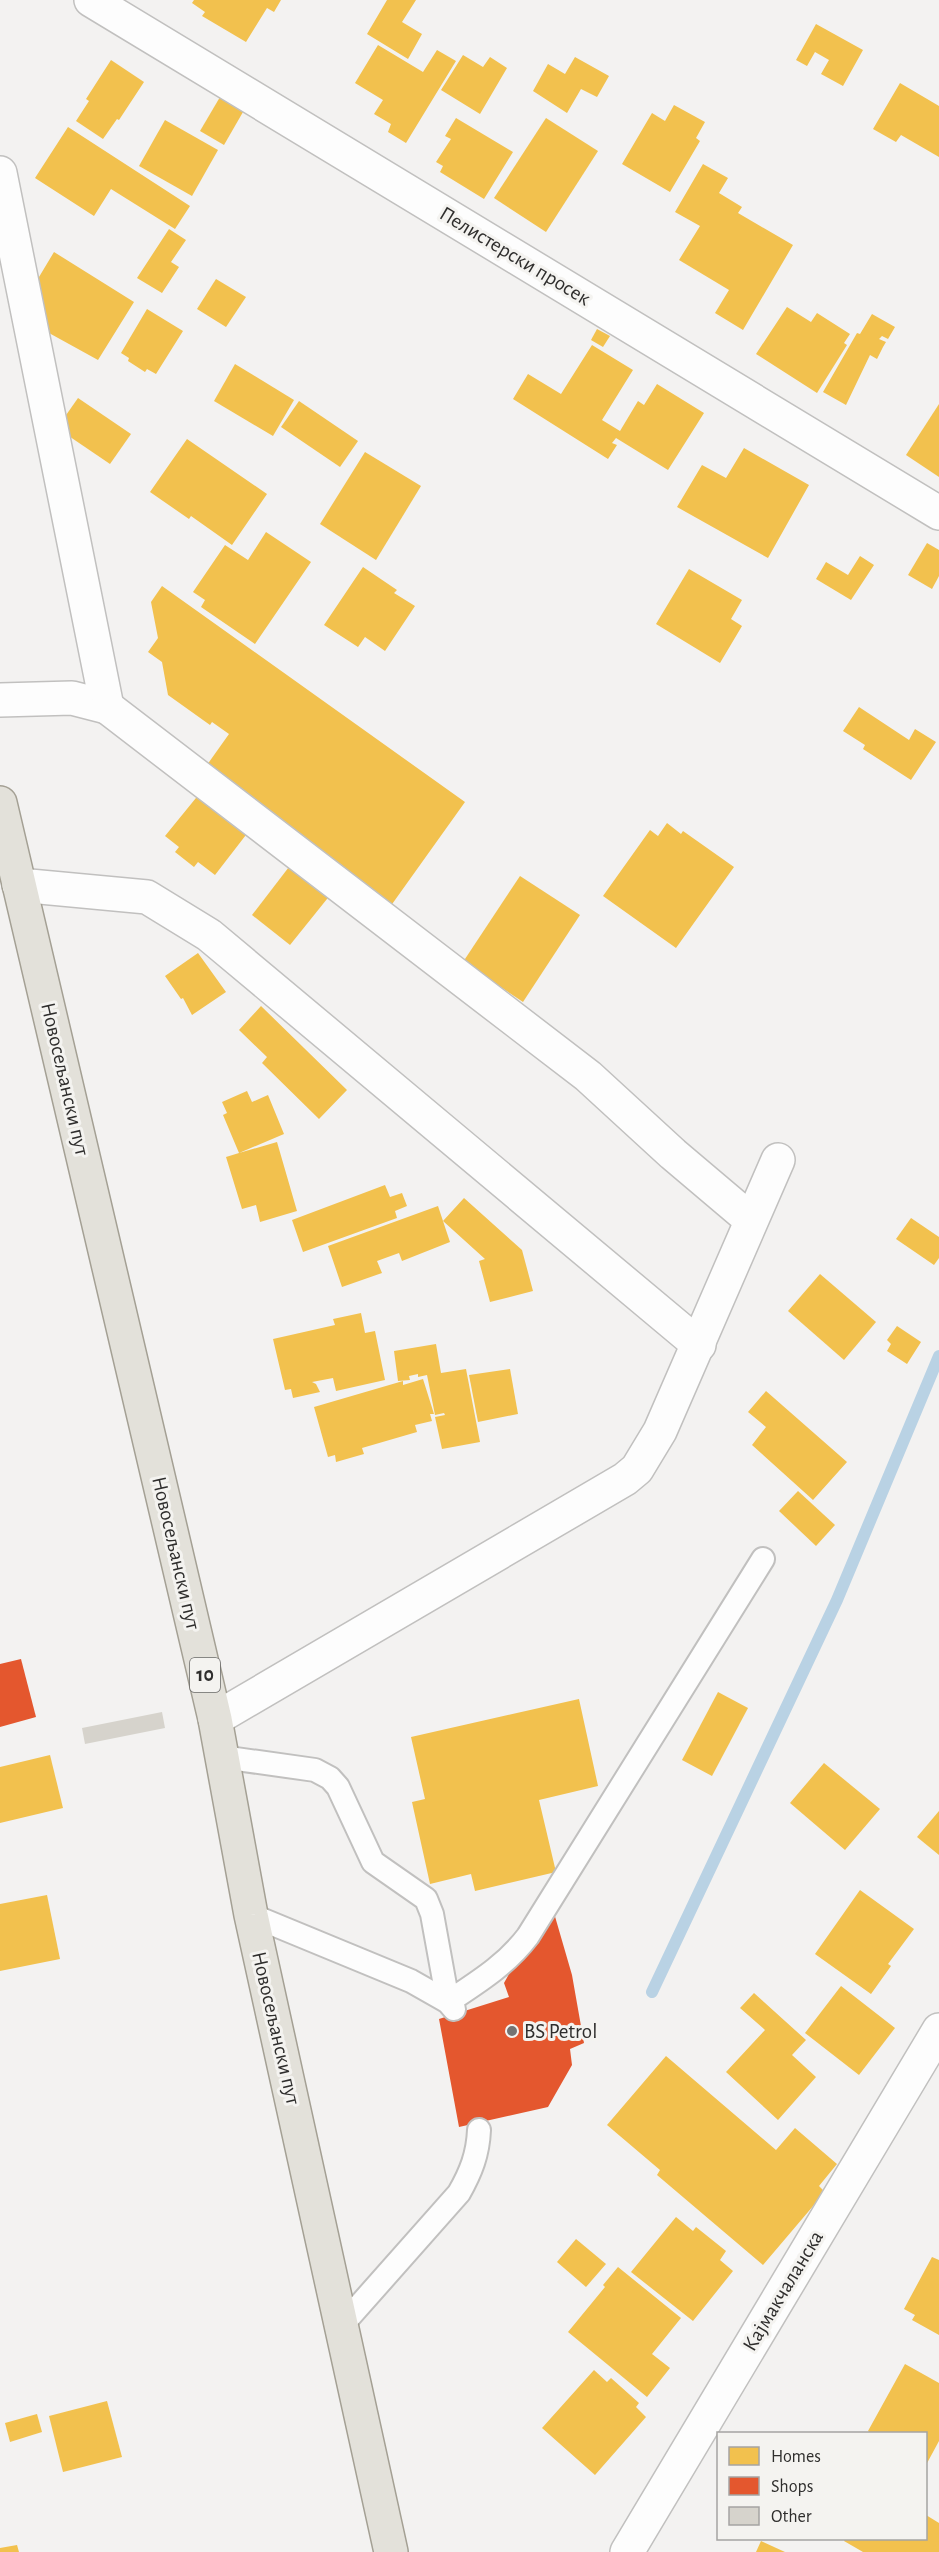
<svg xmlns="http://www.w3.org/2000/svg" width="939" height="2552" viewBox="0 0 939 2552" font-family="'Alegreya Sans',sans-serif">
	<rect width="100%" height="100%" fill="#f3f2f1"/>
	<!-- homes -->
	<g fill="#f2c14e">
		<polygon points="194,0 281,0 274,12 267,8 246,42 202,16 205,12 192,3"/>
		<polygon points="387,0 416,0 402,22 422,34 408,59 367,34"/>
		<polygon points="816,24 863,50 843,86 821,74 829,60 815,52 807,66 796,60"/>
		<polygon points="378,45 423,72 437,50 456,61 406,143 388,132 391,124 374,114 383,100 355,83"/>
		<polygon points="463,55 483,67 490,57 507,68 480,114 441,90"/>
		<polygon points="575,57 609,76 597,97 581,89 567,113 533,91 548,64 565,74"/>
		<polygon points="111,60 144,82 119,120 117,119 103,139 76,121 89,101 86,99"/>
		<polygon points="900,83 939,106 939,157 901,135 896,142 873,129"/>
		<polygon points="220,97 243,112 224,145 200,131"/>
		<polygon points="674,105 705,122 696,138 700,141 670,192 622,164 652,113 665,121"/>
		<polygon points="456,118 513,152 484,199 440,172 443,166 436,162 451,139 445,136"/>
		<polygon points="546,118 598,151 546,232 494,198"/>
		<polygon points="165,120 218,150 192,196 139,166"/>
		<polygon points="68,127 190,206 175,229 111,189 94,216 35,178"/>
		<polygon points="703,164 728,178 719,193 742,207 738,213 793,245 743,330 715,313 729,290 679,260 700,226 675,212"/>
		<polygon points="169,229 186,240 171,262 179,267 162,293 137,278"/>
		<polygon points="54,252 134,302 98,360 49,333 50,331 47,329 30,279 39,277"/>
		<polygon points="216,279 246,297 226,327 197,309"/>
		<polygon points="787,307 811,322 817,313 850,334 844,343 847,345 817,393 756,354"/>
		<polygon points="147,309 183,331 156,374 147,369 145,372 128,361 129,358 121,353"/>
		<polygon points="872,314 895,327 888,339 882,336 879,339 886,342 883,347 877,359 870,355 846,405 823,392 857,333 860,334"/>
		<polygon points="597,329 610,336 603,347 591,340"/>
		<polygon points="592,345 633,370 602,420 620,431 638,401 644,405 657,384 704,413 668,470 616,438 612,443 617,445 608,459 513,399 528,374 561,394"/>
		<polygon points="235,364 294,400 273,436 214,401"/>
		<polygon points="78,398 131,434 110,464 57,428"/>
		<polygon points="299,401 358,441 340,467 281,427"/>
		<polygon points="939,404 939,477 906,455"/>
		<polygon points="187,439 267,494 232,545 191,516 189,519 150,492"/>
		<polygon points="744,448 809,485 768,558 677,507 702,465 726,478"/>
		<polygon points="365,452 421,486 376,560 320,524"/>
		<polygon points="266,532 311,562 255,644 201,607 205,600 193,592 225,545 248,560"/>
		<polygon points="927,543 939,550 939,576 932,589 908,575"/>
		<polygon points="860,556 874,565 851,600 816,579 826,562 848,575"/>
		<polygon points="363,567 397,590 394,593 415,606 385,651 365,637 358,647 324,625"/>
		<polygon points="689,569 742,600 731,619 742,626 720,663 656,624"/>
		<polygon points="162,586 465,802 390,907 202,772 229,734 212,722 210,725 168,695 162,662 148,652 158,638 151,602"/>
		<polygon points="859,707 909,740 915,729 936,742 911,780 863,749 865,745 843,731"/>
		<polygon points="200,793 249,831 215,875 198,862 194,867 175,852 179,847 165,836"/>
		<polygon points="667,823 681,834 683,831 734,867 676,948 603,896 650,830 658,836"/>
		<polygon points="292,863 331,894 290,945 252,915"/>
		<polygon points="520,876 580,915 523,1002 463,962"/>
		<polygon points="198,953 226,992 192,1015 183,998 181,999 165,976"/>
		<polygon points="261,1006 347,1090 319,1119 262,1063 267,1057 239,1030"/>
		<polygon points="247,1091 252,1102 268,1095 284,1134 239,1153 277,1142 297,1211 260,1222 256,1205 242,1209 226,1157 239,1153 223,1115 227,1113 222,1102"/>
		<polygon points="385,1185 390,1197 402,1193 407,1206 395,1211 397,1218 303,1252 292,1220"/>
		<polygon points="464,1198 522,1250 533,1291 490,1302 479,1261 485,1259 443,1221"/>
		<polygon points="438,1206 450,1242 402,1261 399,1253 377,1261 382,1273 342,1287 328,1246"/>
		<polygon points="911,1218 939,1237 939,1258 934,1265 896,1239"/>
		<polygon points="820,1274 876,1322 844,1360 788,1311"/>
		<polygon points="361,1313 365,1333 375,1331 385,1380 336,1391 333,1378 312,1382 316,1384 320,1392 293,1398 291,1389 285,1390 273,1339 335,1325 333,1319"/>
		<polygon points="897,1326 921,1342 907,1364 887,1351 891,1344 887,1340"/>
		<polygon points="436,1344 441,1373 466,1369 480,1442 442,1449 435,1417 445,1415 444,1413 435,1415 427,1375 418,1377 418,1374 409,1376 410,1380 398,1381 394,1351"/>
		<polygon points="510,1369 518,1414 478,1422 469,1375"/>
		<polygon points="423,1379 434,1414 430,1414 432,1421 415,1425 417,1432 362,1448 364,1454 336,1462 335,1455 328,1457 314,1407 403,1381 403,1385"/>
		<polygon points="766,1391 847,1462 813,1500 752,1445 766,1427 748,1412"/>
		<polygon points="798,1491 835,1525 816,1546 779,1511"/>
		<polygon points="718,1692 748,1708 712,1776 682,1760"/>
		<polygon points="579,1699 598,1786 539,1800 556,1872 475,1891 471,1874 430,1884 412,1802 425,1799 411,1737"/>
		<polygon points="50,1755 63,1808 0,1823 0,1767"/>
		<polygon points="824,1763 880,1809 845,1850 790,1803"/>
		<polygon points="939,1811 939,1855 917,1837"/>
		<polygon points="860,1890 914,1929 888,1964 891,1966 871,1994 815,1954"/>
		<polygon points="47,1895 60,1959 0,1971 0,1904"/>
		<polygon points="841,1986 895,2028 859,2075 805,2033"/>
		<polygon points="754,1993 806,2040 792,2055 816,2077 778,2120 726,2072 765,2030 740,2008"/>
		<polygon points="666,2056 776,2150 795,2128 837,2164 819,2186 825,2192 763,2265 657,2175 660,2170 607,2125"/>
		<polygon points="676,2217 693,2231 696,2227 726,2251 720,2260 733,2271 693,2321 631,2272"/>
		<polygon points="576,2239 606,2264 586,2287 557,2262"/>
		<polygon points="932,2257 939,2260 939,2335 912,2320 915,2315 904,2309"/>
		<polygon points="618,2267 681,2318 652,2354 670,2368 647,2397 568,2332 605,2287 603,2285"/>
		<polygon points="905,2364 939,2383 939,2441 926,2465 926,2434 872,2434 868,2431"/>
		<polygon points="594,2370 607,2382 611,2378 639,2403 636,2407 646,2417 595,2475 542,2428"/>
		<polygon points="107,2401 122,2457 63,2472 49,2416"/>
		<polygon points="37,2414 42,2432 10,2442 5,2423"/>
		<polygon points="926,2515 939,2523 939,2552 863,2552 844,2541 845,2538 926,2538"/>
		<polygon points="761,2541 785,2552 756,2552"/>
		<polygon points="17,2545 19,2552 0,2552 0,2548"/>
	</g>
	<!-- shops -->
	<g fill="#e4572e">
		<polygon points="21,1659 36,1717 0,1727 0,1664"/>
		<polygon points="554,1913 572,1975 584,2043 570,2049 572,2065 548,2107 459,2127 439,2019 509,1997 504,1983 514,1965"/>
	</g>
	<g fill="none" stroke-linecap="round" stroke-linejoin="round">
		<!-- stream -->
		<polyline stroke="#b9d2e4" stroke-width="12" points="652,1992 837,1600 939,1356"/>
	</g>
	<!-- building -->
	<polygon fill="#d6d3cc" points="162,1712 165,1728 85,1744 82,1728"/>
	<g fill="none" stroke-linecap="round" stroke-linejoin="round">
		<defs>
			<g id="service">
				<path d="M222,1757L315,1770L330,1778L338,1787L373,1862L426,1899L432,1914L448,2002C478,1982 506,1965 528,1936L763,1559"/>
				<polyline points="251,1915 411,1981 448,2002 454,2009"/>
				<path d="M343,2324L459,2193C471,2172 478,2154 479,2130"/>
			</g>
			<g id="minor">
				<polyline points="91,0 939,513"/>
				<polyline points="0,173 107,707 72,698 0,700"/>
				<polyline points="107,707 588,1076 673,1154 751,1220"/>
				<polyline points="19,885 147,897 209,935 699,1345"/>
				<polyline points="215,1719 625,1479 637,1469 660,1431 778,1160"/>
				<polyline points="627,2552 939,2030"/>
			</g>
			<polyline id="primary" points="0,803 215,1719 251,1915 391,2552"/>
		</defs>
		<!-- service casing -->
		<use href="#service" stroke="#c1c0bf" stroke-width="26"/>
		<!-- minor casing -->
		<use href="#minor" stroke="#c1c0bf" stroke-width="36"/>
		<!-- primary casing -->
		<use href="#primary" stroke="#a4a094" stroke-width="36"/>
		<!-- service -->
		<use href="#service" stroke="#fdfdfd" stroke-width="22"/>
		<!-- minor -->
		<use href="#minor" stroke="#fdfdfd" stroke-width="33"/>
		<!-- primary -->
		<use href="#primary" stroke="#e3e1da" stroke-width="33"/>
	</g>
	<!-- markers -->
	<circle fill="#747372" stroke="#f4f3f0" stroke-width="2" cx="512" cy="2031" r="6"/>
	<g text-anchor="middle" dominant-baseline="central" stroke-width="6" stroke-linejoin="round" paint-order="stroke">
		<!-- shield labels -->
		<rect fill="#f4f3f0" stroke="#6a6968" stroke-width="1.5" x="190" y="1658" width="30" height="34" rx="4.5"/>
		<g font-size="20" font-weight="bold" fill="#2f2e2d">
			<text x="205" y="1675">10</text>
		</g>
		<!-- street labels -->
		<g font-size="21" fill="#2f2e2d" stroke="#f4f3f0">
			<text transform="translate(515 256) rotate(31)">Пелистерски просек</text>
			<text transform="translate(65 1079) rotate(77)">Новосељански пут</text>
			<text transform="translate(176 1553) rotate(77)">Новосељански пут</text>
			<text transform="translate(276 2028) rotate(77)">Новосељански пут</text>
			<text transform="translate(783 2291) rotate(-59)">Кајмакчаланска</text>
		</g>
		<!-- poi labels -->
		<g font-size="21" fill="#2f2e2d" stroke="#f4f3f0" text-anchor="start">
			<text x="524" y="2031">BS Petrol</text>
		</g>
	</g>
	<!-- legend -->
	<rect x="717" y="2432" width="210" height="108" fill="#f4f3f0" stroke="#a5a4a2" stroke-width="1.5"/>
	<rect x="729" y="2447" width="30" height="18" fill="#f2c14e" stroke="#a5a4a2" stroke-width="1.5"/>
	<text x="771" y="2462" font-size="18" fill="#2f2e2d">Homes</text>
	<rect x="729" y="2477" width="30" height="18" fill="#e4572e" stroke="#a5a4a2" stroke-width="1.5"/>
	<text x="771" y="2492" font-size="18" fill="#2f2e2d">Shops</text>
	<rect x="729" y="2507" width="30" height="18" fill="#d6d3cc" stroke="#a5a4a2" stroke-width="1.5"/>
	<text x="771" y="2522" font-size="18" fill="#2f2e2d">Other</text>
</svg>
